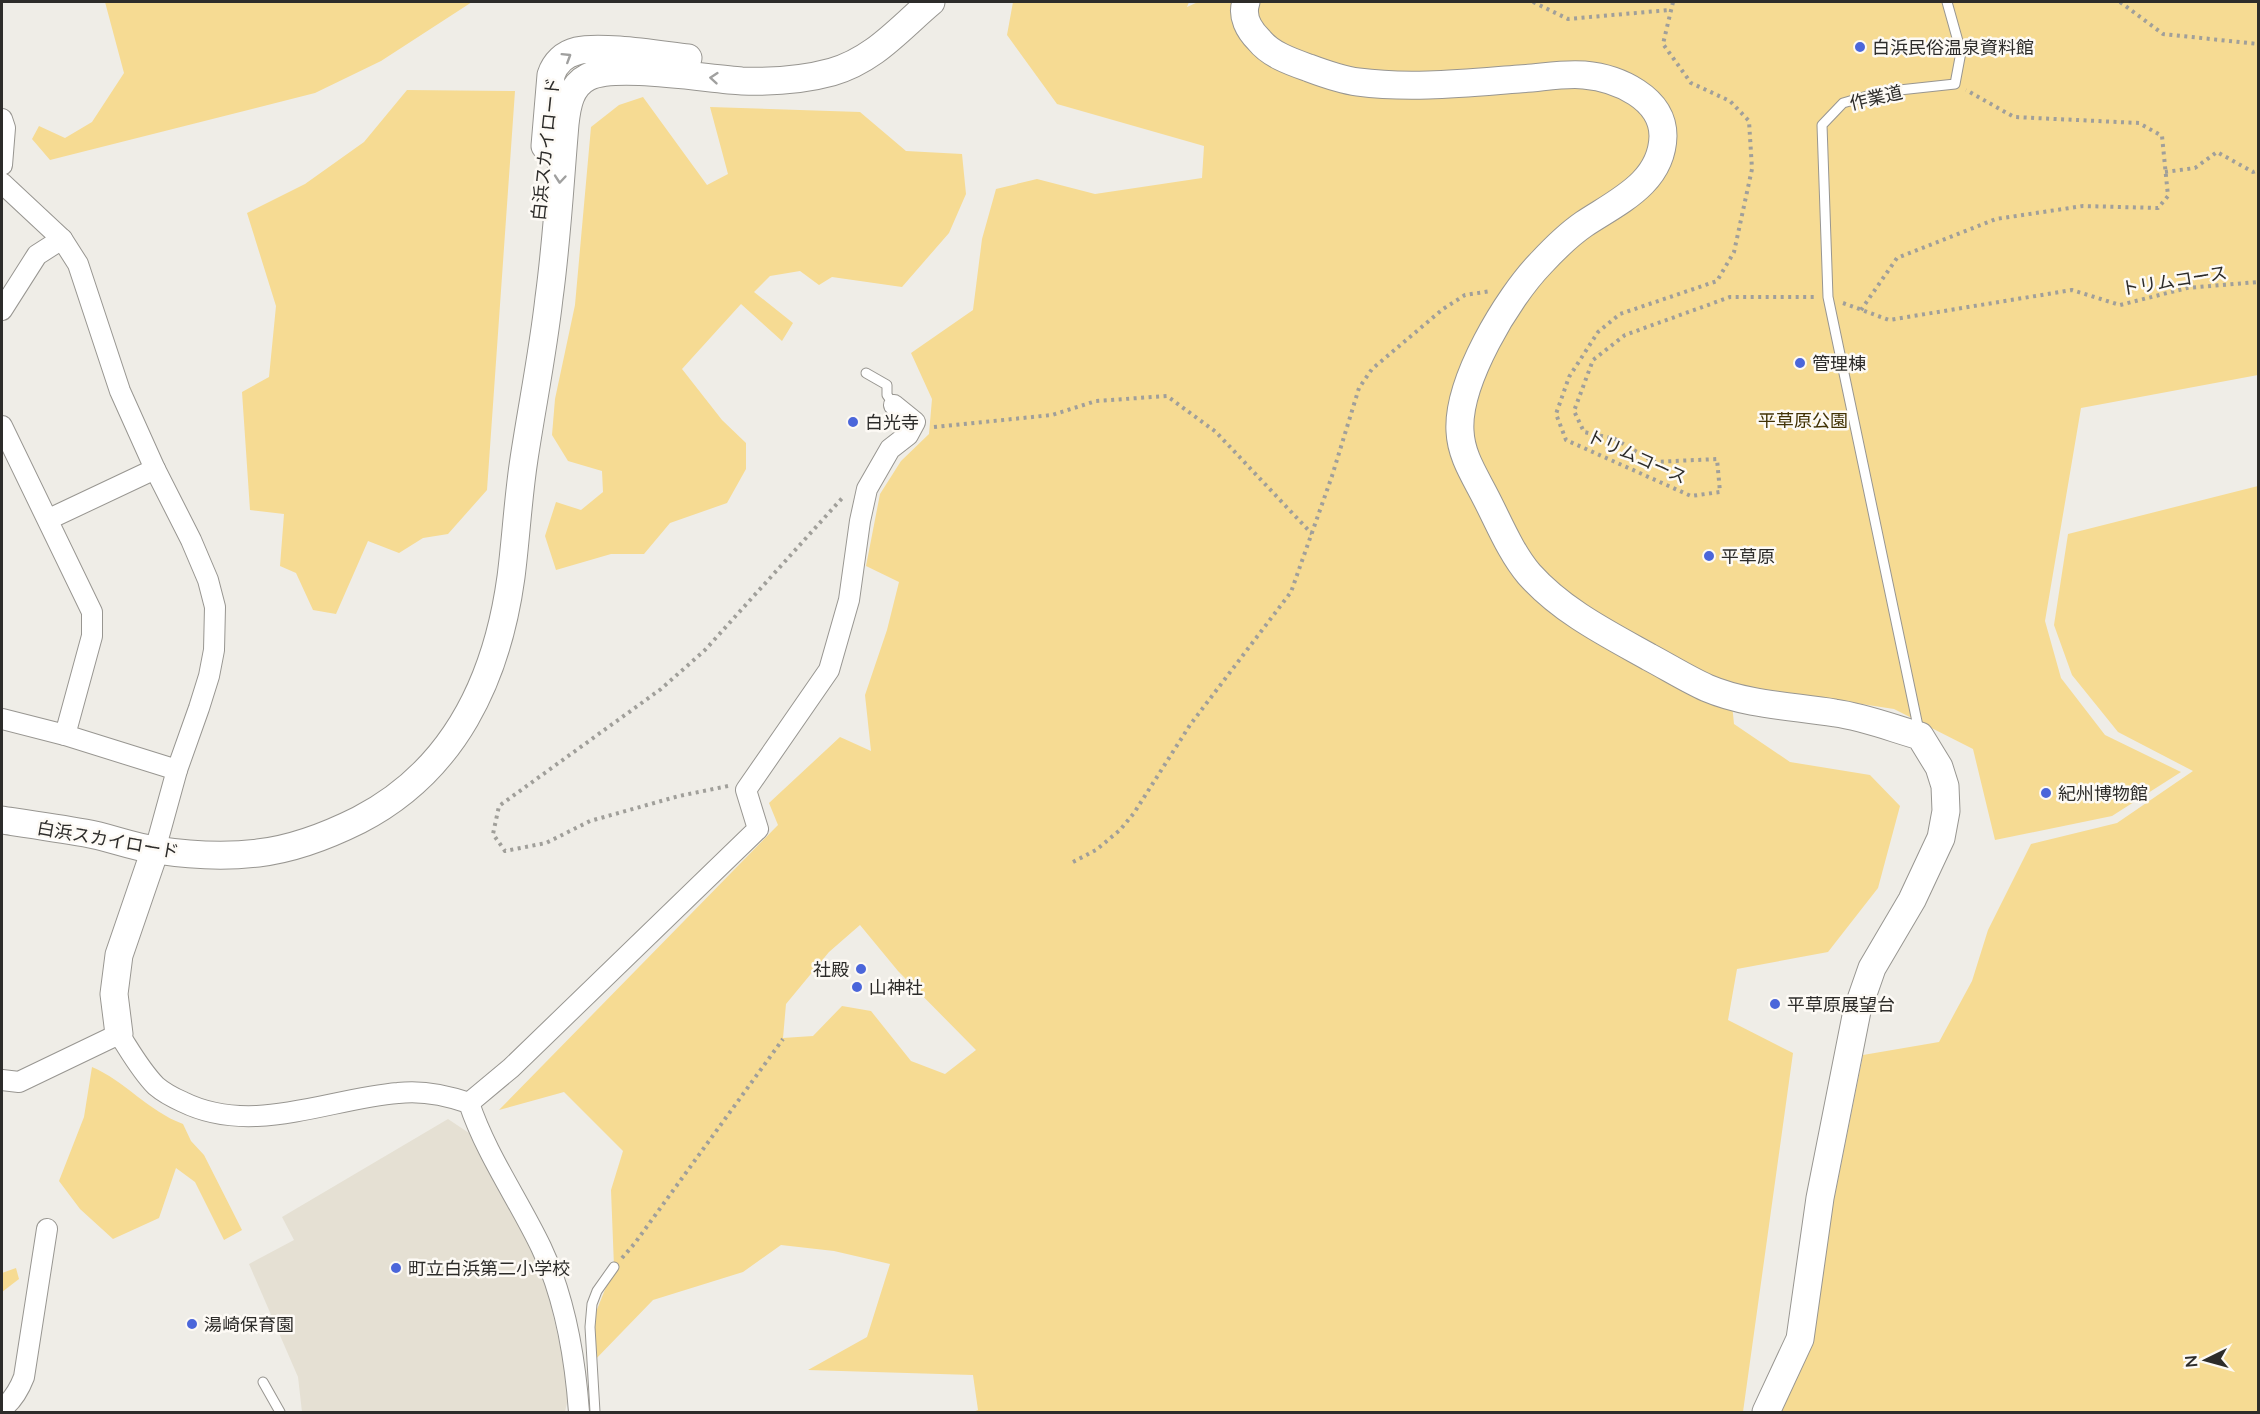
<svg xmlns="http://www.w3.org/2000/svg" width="2260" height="1414" viewBox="0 0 2260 1414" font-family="Lato,'Noto Sans JP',sans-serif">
	<rect width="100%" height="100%" fill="#efede7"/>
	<!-- built -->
	<polygon fill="#e5e0d3" points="448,1119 469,1133 528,1237 543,1271 570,1389 565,1412 302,1412 298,1377 249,1264 294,1240 282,1217"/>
	<!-- green -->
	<g fill="#f6db93" fill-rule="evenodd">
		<polygon points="105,2 472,2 381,61 315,93 50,160 32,139 39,126 65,138 92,122 124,73"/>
		<path d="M1013,2H1189L1187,7L1198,2H2258V375L2081,408L2045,621L2061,678L2105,735L2181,772L2112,816L1995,840L1973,749L1894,709L1730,684L1734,724L1790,762L1870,775L1900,806L1878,888L1828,952L1737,969L1728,1020L1793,1053L1743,1412H973L978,1410L973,1375L808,1370L867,1337L890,1264L834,1251L781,1245L743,1272L653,1300L592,1363L590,1327L614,1267L611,1190L623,1151L564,1092L499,1110L778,825L769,803L840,737L871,751L865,695L887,630L899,582L866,566L880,494L901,461L929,434L932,399L911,353L973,310L982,239L996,189L1037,179L1095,194L1202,178L1204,146L1057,104L1007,35ZM860,925L898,971L976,1050L945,1074L911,1061L871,1011L842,1006L813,1036L783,1038L786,1004L829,952Z"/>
		<polygon points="407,90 515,91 487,490 448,534 423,538 399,553 368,541 336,614 313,610 296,573 280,566 284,514 250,510 242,392 269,377 276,306 247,213 305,184 364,142"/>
		<polygon points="643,97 707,185 728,174 710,107 860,112 906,151 962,154 966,194 949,233 902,287 832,277 819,285 800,271 770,276 754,292 793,323 782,341 741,304 682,369 722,420 746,443 746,469 727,503 670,523 644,554 611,554 556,570 545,536 556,502 581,510 603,492 602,471 568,461 552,435 555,399 575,305 591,127 619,105"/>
		<polygon points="2258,486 2258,1412 1776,1412 1808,1330 1863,1055 1939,1042 1972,981 1988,930 2031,844 2117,823 2193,771 2118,732 2072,675 2054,625 2068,534"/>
		<path d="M92,1067C125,1081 148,1111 183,1124L191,1141L204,1155L242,1230L224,1240L195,1182L176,1168L159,1218L113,1239L80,1209L59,1181L84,1117Z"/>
		<polygon points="16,1268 19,1279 2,1292 2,1273"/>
	</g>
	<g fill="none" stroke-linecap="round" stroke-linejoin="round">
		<defs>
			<g id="lane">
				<polyline points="866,373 887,385 887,395 894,405"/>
				<polyline points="1919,731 1828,297 1822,125 1843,103 1881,92 1955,84 1961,52 1947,2"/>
				<polyline points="263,1382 280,1412"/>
				<polyline points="595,1412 590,1327 592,1304 597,1291 614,1267"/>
			</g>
			<g id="street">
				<polyline points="2,119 5,128 2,165"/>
				<polyline points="2,183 62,239 78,264 120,391 155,469 191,540 208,580 215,607 214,650 209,676 199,708 177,770 155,850"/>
				<polyline points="2,310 37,255 62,239"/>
				<polyline points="2,426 92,612 92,636 65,735"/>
				<polyline points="49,519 155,469"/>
				<polyline points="2,719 65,735 177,770"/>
				<path d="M2,1080L19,1082L119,1034C130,1051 141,1071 156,1086C163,1092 174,1098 183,1102C252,1136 327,1099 398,1093C422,1090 446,1095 469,1103C486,1154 518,1199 541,1247C565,1298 575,1357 579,1412"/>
				<polyline points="469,1103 511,1068 758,829 746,790 829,670 849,600 860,521 867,489 890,449 908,435 915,422 894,405"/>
				<path d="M2,1409C12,1401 19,1390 24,1377L47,1229"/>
			</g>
			<g id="secondary">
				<path d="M1246,2C1241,16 1249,30 1259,40C1271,55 1292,62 1309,68C1325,74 1342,80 1358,82C1410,89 1466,83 1519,79C1540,78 1563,73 1584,75C1618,78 1663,98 1663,136C1662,183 1617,202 1584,224C1568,235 1554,249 1541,263C1507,298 1457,382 1460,431C1461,456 1475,476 1486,498C1499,523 1511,553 1529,574C1562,611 1606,633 1649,657C1668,667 1687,679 1707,688C1747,705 1792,706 1835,713C1864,717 1892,728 1920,736L1939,767L1945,786L1946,811L1941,838L1912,900L1872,968L1857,1011L1820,1198L1800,1339L1766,1412"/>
				<path d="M545,146L551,75C555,63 564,54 577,51C601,45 661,55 688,58"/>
				<path d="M2,820C29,824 57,828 85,833C109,837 132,847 156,850C189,855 225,857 258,853C293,849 327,836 359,820C454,771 497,679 511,577C516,538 518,498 524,459C532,406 543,352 549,298C557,240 560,182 565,124C567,106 570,86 588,77C616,63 707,79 742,81C772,82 803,80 832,72C874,60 899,29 931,2"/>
				<polyline points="119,1034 114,994 119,955 155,850"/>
			</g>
		</defs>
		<!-- lane casing -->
		<use href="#lane" stroke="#989691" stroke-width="11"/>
		<!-- street casing -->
		<use href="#street" stroke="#989691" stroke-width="22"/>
		<!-- secondary casing -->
		<use href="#secondary" stroke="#989691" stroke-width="29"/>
		<!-- path -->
		<g stroke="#a09f9a" stroke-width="4" stroke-dasharray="3 4.5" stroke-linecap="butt">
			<polyline points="1533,2 1568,19 1669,10"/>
			<polyline points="1673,2 1663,44 1691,83 1730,101 1749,121 1752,169 1734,252 1717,281 1620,314 1598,332 1569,377 1556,414 1566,440 1691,496 1720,492 1717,459 1654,462 1615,439 1584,432 1574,411 1593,360 1625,335 1730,297 1816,297"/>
			<polyline points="2120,2 2163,34 2258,44"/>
			<polyline points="2165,172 2195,168 2217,152 2253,172 2258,170"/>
			<polyline points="1843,303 1889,320 2072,290 2120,305 2187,288 2258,282"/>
			<polyline points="1861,310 1897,258 1996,219 2083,206 2158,208 2168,196 2162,136 2139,123 2014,117 1966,90"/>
			<polyline points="934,427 1052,415 1096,401 1167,396 1216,432 1312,534"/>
			<polyline points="728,786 679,796 590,821 546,843 505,851 493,834 499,806 661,689 705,650 844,496"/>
			<polyline points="1073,862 1096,850 1120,830 1134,813 1190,725 1291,592 1332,476 1359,388 1372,369 1443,309 1465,295 1491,291"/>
			<polyline points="622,1258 635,1243 783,1039"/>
		</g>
		<!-- lane -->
		<use href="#lane" stroke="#fff" stroke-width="9"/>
		<!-- street -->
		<use href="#street" stroke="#fff" stroke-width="20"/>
		<!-- secondary -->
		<use href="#secondary" stroke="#fff" stroke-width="27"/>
	</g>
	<!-- one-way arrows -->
	<defs><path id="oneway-chevron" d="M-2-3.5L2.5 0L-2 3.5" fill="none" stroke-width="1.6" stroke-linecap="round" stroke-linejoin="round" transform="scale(1.5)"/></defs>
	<g stroke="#a0a09f">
		<use href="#oneway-chevron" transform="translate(567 57) rotate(-32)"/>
		<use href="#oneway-chevron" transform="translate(714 78) rotate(-175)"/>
		<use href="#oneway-chevron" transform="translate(560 179) rotate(95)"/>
	</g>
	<!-- markers -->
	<g fill="#4b66da" stroke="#fdfaf5" stroke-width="2">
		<circle cx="1860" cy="47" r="6"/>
		<circle cx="1800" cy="363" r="6"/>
		<circle cx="853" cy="422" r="6"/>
		<circle cx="1709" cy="556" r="6"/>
		<circle cx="2046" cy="793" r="6"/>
		<circle cx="861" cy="969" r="6"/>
		<circle cx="857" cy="987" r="6"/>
		<circle cx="1775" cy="1004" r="6"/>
		<circle cx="396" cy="1268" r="6"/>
		<circle cx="192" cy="1324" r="6"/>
	</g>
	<g text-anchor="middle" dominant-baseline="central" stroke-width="5" stroke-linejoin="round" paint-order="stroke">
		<!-- poi labels -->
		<g font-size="18" fill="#2d2c2a" stroke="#fdfaf5" text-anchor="start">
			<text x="1872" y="47">白浜民俗温泉資料館</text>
			<text x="1812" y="363">管理棟</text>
			<text x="865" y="422">白光寺</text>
			<text x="1721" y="556">平草原</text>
			<text x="2058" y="793">紀州博物館</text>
			<text x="849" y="969" text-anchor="end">社殿</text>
			<text x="869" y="987">山神社</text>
			<text x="1787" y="1004">平草原展望台</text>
			<text x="408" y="1268">町立白浜第二小学校</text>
			<text x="204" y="1324">湯崎保育園</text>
		</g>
		<!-- street labels -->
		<g font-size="18" fill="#2d2c2a" stroke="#fdfaf5">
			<text transform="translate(1876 97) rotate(-13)">作業道</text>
			<text transform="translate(545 149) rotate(-84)">白浜スカイロード</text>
			<text transform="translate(2174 280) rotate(-9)">トリムコース</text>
			<text transform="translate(1637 456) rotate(24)">トリムコース</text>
			<text transform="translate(108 839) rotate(10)">白浜スカイロード</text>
		</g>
		<!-- park labels -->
		<g font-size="18" fill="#413204" stroke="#fdfaf5">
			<text x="1803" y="420">平草原公園</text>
		</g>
	</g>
	<!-- border -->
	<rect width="2260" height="1414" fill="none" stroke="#2d2c2a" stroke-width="6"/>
	<!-- north arrow -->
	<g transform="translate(2206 1360) rotate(265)" stroke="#fdfaf5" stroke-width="4.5" paint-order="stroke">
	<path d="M0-4.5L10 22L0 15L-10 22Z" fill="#2d2c2a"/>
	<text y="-9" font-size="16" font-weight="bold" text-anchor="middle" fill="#2d2c2a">N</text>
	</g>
</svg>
